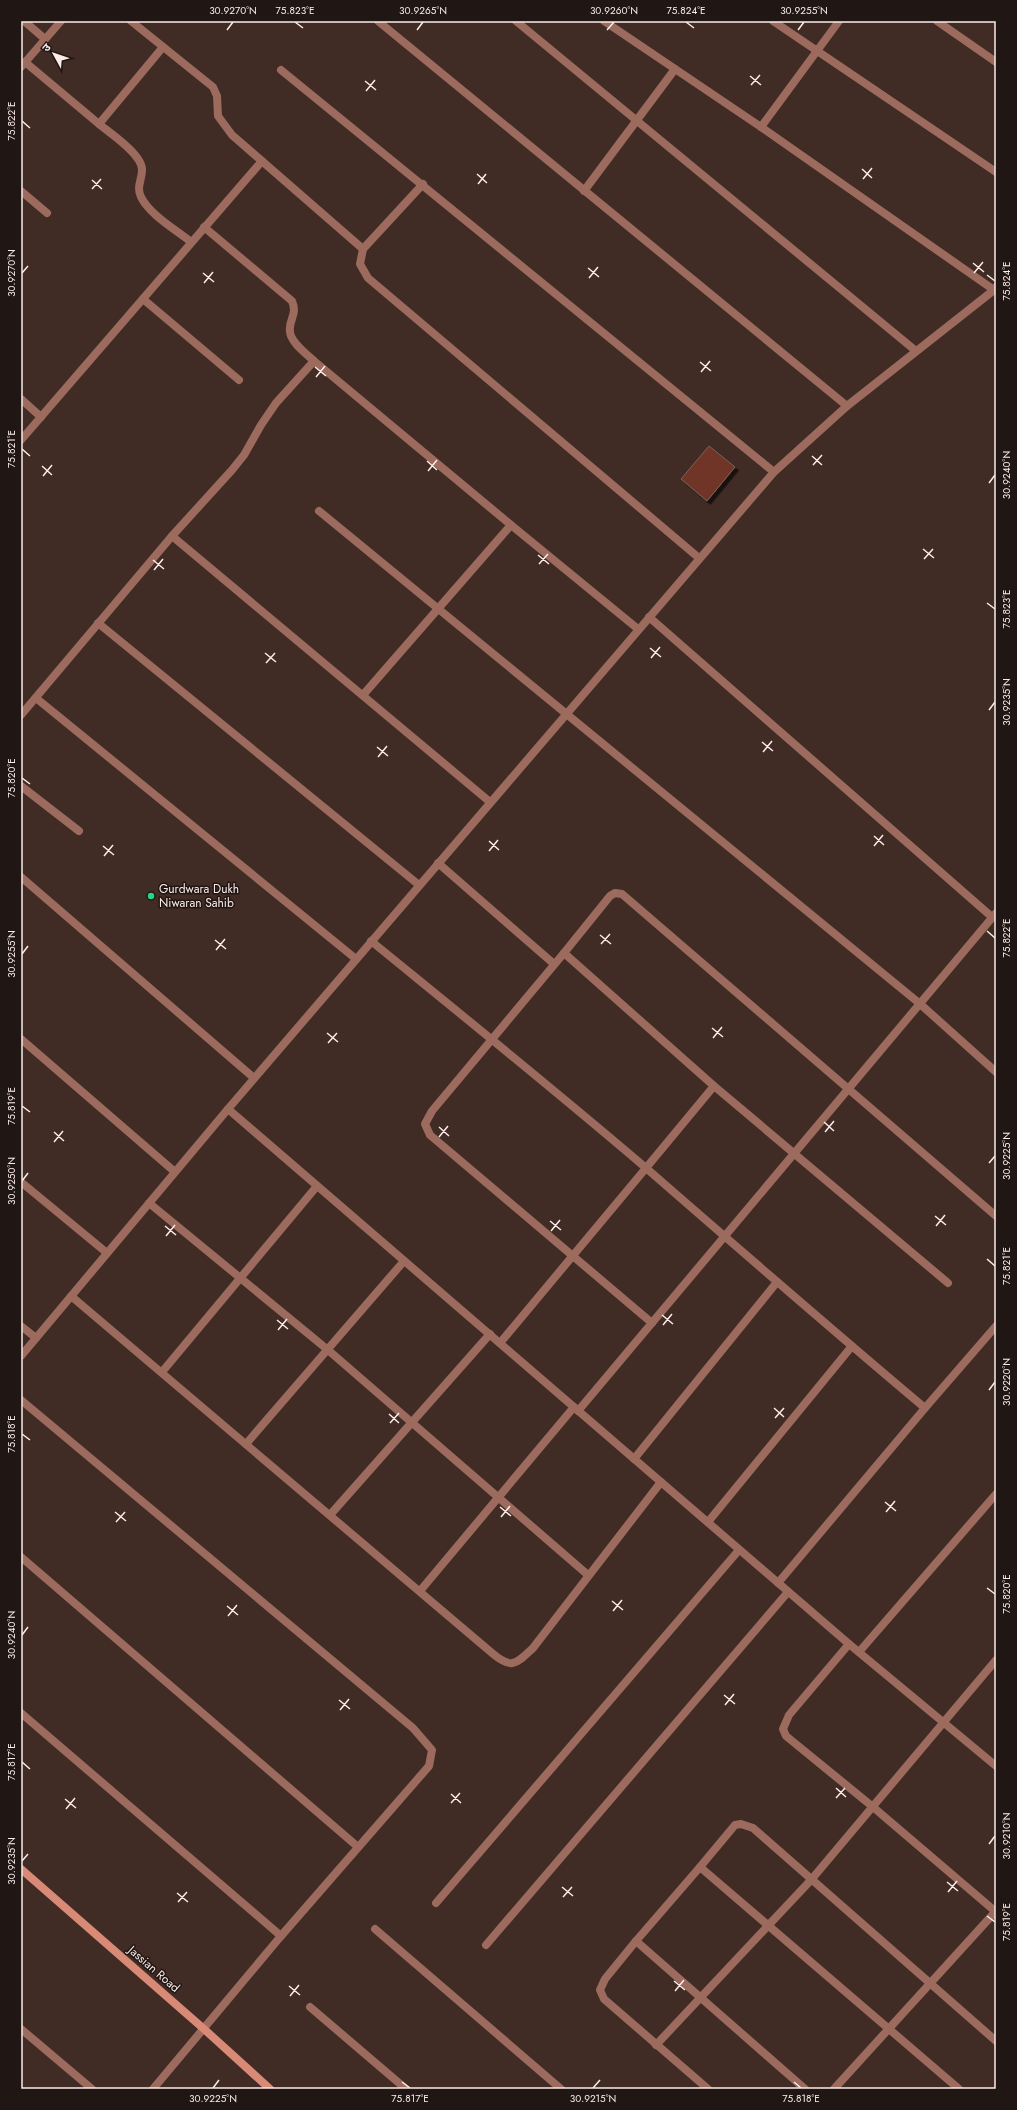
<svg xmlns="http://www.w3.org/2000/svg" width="1017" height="2110" viewBox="0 0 1017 2110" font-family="Jost,'Noto Sans Devanagari',sans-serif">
	<defs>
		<filter id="shadow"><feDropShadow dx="3.5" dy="3.5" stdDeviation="0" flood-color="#0009"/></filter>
	</defs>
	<rect width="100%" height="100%" fill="#412b25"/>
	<!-- building -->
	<polygon fill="#6f3425" stroke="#7b635c" filter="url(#shadow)" points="709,446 735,467 707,501 681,479"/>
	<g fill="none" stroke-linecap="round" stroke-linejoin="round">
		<!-- street -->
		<g stroke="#9c6b5e" stroke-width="8">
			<polyline points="24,21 45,39"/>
			<polyline points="131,21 213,87 217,96 218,116 232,135 363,249 423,184"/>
			<polyline points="378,21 847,406"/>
			<polyline points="516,21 916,351"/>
			<polyline points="604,21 761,127 994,290 996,287"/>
			<polyline points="773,21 996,172"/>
			<polyline points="937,21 996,62"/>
			<polyline points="25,62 99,124 163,47"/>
			<polyline points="21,67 61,21"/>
			<polyline points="281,70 774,472"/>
			<path d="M99,124C110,133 143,155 142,170C142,180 136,187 141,197C150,215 175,229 191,242"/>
			<polyline points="761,127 839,21"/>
			<polyline points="21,191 47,213"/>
			<polyline points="584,191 675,69"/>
			<path d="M204,227L292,301C298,315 288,320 290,332C291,343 307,354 314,361L511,525L638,629"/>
			<polyline points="363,249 360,264 368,278 699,558"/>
			<polyline points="143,299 239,380"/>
			<polyline points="21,399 41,417"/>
			<polyline points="21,440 262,161"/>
			<polyline points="319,511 919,1003 996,1072"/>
			<polyline points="172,536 490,802"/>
			<polyline points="649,617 992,917"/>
			<polyline points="98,623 419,885"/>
			<polyline points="363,695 511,525"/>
			<polyline points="36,698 356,959"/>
			<polyline points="21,715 172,536 232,470 244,455 261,425 276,403 314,361"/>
			<polyline points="21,786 79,831"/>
			<polyline points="438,863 554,964"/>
			<polyline points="21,877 254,1078"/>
			<path d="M371,941C463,1016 556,1091 646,1168C739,1249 831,1329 925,1408L778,1583"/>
			<polyline points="564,953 610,896 615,893 622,894 996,1216"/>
			<polyline points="21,1039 175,1172"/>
			<polyline points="714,1086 948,1283"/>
			<polyline points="228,1109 774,472 847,406 994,290"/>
			<polyline points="21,1182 107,1253"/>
			<polyline points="149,1203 328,1350 588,1575"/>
			<path d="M71,1296L492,1653C512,1670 516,1664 533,1648L661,1482"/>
			<polyline points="21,1326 36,1338"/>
			<path d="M500,1343C571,1258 643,1172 714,1086L564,953L432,1111L425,1124L430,1135L652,1323"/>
			<polyline points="21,1356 228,1109 849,1644"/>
			<polyline points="162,1372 317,1186"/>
			<polyline points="21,1400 413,1728 432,1750 429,1766 281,1936"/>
			<polyline points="925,1408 996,1326"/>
			<polyline points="578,1411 996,913"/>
			<polyline points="246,1444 404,1261"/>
			<polyline points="634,1459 777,1282"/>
			<polyline points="330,1515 490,1334"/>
			<polyline points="708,1522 852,1346"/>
			<polyline points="21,1557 358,1847"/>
			<polyline points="420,1591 574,1407"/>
			<polyline points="859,1652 996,1494"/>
			<polyline points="21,1713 281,1936 153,2089"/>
			<polyline points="996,1766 849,1644 789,1715 783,1729 786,1736 873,1807 996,1912"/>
			<polyline points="700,1867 735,1825 741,1824 753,1828 996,2041"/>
			<polyline points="436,1903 739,1550"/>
			<polyline points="375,1929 561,2089"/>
			<polyline points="636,1941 805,2089"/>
			<polyline points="486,1945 788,1592"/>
			<polyline points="310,2007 406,2089"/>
			<polyline points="21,2029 92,2089"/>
			<polyline points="656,2045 811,1880 996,1660"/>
			<polyline points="708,2089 604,1999 600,1990 605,1979 636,1941 700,1867 959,2089"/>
			<polyline points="834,2089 996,1911"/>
		</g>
		<!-- secondary -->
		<polyline stroke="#d88a76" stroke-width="8" points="21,1869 204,2029 270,2089"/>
	</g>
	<!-- ticks -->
	<path fill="none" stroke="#fbece8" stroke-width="1.5" d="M295,22L303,28M686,22L694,28M227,30L233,22M417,30L423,22M607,30L614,22M798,30L804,22M750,76L761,85M365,81L376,90M751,85L760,75M366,91L375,80M22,121L30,128M862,169L872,178M477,174L487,183M863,179L872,168M92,180L102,189M478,184L486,174M92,189L101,179M973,263L984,272M588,268L599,277M22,273L28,266M203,273L214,282M974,273L983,262M987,275L995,281M589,278L598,267M204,283L213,272M700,362L711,371M315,367L326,376M701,372L710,361M316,377L325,366M22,449L30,456M812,456L822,465M427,461L437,470M813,465L822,455M42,466L52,475M428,471L437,460M43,476L52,465M989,483L995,475M923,549L934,558M538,555L549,564M924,559L933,549M153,560L164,569M539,564L548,554M154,570L163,559M987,603L995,609M650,648L661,657M265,653L276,662M651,658L660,647M266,663L275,653M989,710L995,702M762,742L773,751M377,747L388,756M763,752L772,741M378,757L387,746M22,778L30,784M874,836L884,845M489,841L499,850M103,846L114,855M874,846L883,835M489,851L498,840M104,856L113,845M987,931L995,938M600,935L611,944M215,940L226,949M601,944L610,934M216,950L225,939M22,954L28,946M712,1028L723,1037M327,1033L338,1042M713,1038L722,1027M328,1043L337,1033M22,1106L30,1112M824,1122L834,1131M439,1127L449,1136M54,1132L64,1141M825,1132L834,1121M439,1137L448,1126M54,1142L63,1131M989,1163L995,1156M22,1181L28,1173M935,1216L946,1225M550,1221L561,1230M165,1226L176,1235M936,1226L945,1215M551,1231L560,1220M166,1236L175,1225M987,1259L995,1266M662,1315L673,1324M277,1320L288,1329M663,1325L672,1314M278,1330L287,1319M989,1390L995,1382M774,1408L784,1417M389,1414L399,1423M775,1418L784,1408M390,1423L399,1413M22,1434L30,1440M885,1502L896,1511M500,1507L511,1516M115,1512L126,1521M886,1512L895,1501M501,1517L510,1506M116,1522L125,1512M987,1588L995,1594M612,1601L623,1610M227,1606L238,1615M613,1611L622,1600M228,1616L237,1605M22,1635L28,1627M724,1695L735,1704M339,1700L350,1709M725,1705L734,1694M340,1710L349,1699M22,1762L30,1769M836,1788L846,1797M451,1794L461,1803M836,1798L845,1788M65,1799L76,1808M451,1803L460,1793M66,1809L75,1798M989,1844L995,1836M22,1861L28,1854M947,1882L958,1891M562,1887L573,1896M948,1892L957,1881M177,1893L188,1902M563,1897L572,1887M178,1902L187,1892M987,1916L995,1922M674,1981L685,1990M289,1986L300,1995M675,1991L684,1980M290,1996L299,1985M402,2082L410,2088M794,2082L801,2088M213,2088L219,2080M593,2088L600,2080"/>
	<!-- markers -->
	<circle fill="#22d887" stroke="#201614" stroke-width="1.5" cx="151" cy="896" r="4"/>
	<g text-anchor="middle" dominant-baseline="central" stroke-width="3" stroke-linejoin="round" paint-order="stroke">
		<!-- poi labels -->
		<g font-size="12" fill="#fbece8" stroke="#201614" text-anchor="start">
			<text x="159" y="889">Gurdwara Dukh<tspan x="159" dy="14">Niwaran Sahib</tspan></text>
		</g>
		<!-- street labels -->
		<g font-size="12" fill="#fbece8" stroke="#201614">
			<text transform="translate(154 1969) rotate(41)">Jassian Road</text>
		</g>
	</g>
	<!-- border -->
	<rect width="1017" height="2110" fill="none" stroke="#201614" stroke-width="44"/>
	<!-- north arrow -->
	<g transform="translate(54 54) rotate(310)" stroke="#201614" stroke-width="3" paint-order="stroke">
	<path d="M0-3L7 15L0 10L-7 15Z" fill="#fbece8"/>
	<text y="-6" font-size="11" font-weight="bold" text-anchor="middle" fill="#fbece8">उ</text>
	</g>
	<rect x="22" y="22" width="973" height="2066" fill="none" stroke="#fbece8" stroke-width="1.5"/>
	<g font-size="10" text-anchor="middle" fill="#fbece8">
		<text x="233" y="14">30.9270°N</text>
		<text x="295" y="14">75.823°E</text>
		<text x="423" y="14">30.9265°N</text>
		<text x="614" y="14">30.9260°N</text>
		<text x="686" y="14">75.824°E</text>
		<text x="804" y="14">30.9255°N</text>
		<text transform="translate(11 121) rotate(-90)" y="4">75.822°E</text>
		<text transform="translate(11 273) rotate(-90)" y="4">30.9270°N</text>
		<text transform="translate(1006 281) rotate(-90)" y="4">75.824°E</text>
		<text transform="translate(11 449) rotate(-90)" y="4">75.821°E</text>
		<text transform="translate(1006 475) rotate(-90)" y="4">30.9240°N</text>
		<text transform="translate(1006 609) rotate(-90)" y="4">75.823°E</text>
		<text transform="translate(1006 702) rotate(-90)" y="4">30.9235°N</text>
		<text transform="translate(11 778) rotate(-90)" y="4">75.820°E</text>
		<text transform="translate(1006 938) rotate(-90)" y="4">75.822°E</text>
		<text transform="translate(11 954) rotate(-90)" y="4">30.9255°N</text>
		<text transform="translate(11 1106) rotate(-90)" y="4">75.819°E</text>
		<text transform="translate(1006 1156) rotate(-90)" y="4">30.9225°N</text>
		<text transform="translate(11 1181) rotate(-90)" y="4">30.9250°N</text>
		<text transform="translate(1006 1266) rotate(-90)" y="4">75.821°E</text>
		<text transform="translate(1006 1382) rotate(-90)" y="4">30.9220°N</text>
		<text transform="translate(11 1434) rotate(-90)" y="4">75.818°E</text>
		<text transform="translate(1006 1594) rotate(-90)" y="4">75.820°E</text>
		<text transform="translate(11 1635) rotate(-90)" y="4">30.9240°N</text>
		<text transform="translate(11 1762) rotate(-90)" y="4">75.817°E</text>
		<text transform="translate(1006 1836) rotate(-90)" y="4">30.9210°N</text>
		<text transform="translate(11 1861) rotate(-90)" y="4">30.9235°N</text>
		<text transform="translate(1006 1922) rotate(-90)" y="4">75.819°E</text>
		<text x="213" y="2102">30.9225°N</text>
		<text x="410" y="2102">75.817°E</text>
		<text x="593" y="2102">30.9215°N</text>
		<text x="801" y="2102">75.818°E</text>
	</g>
</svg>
